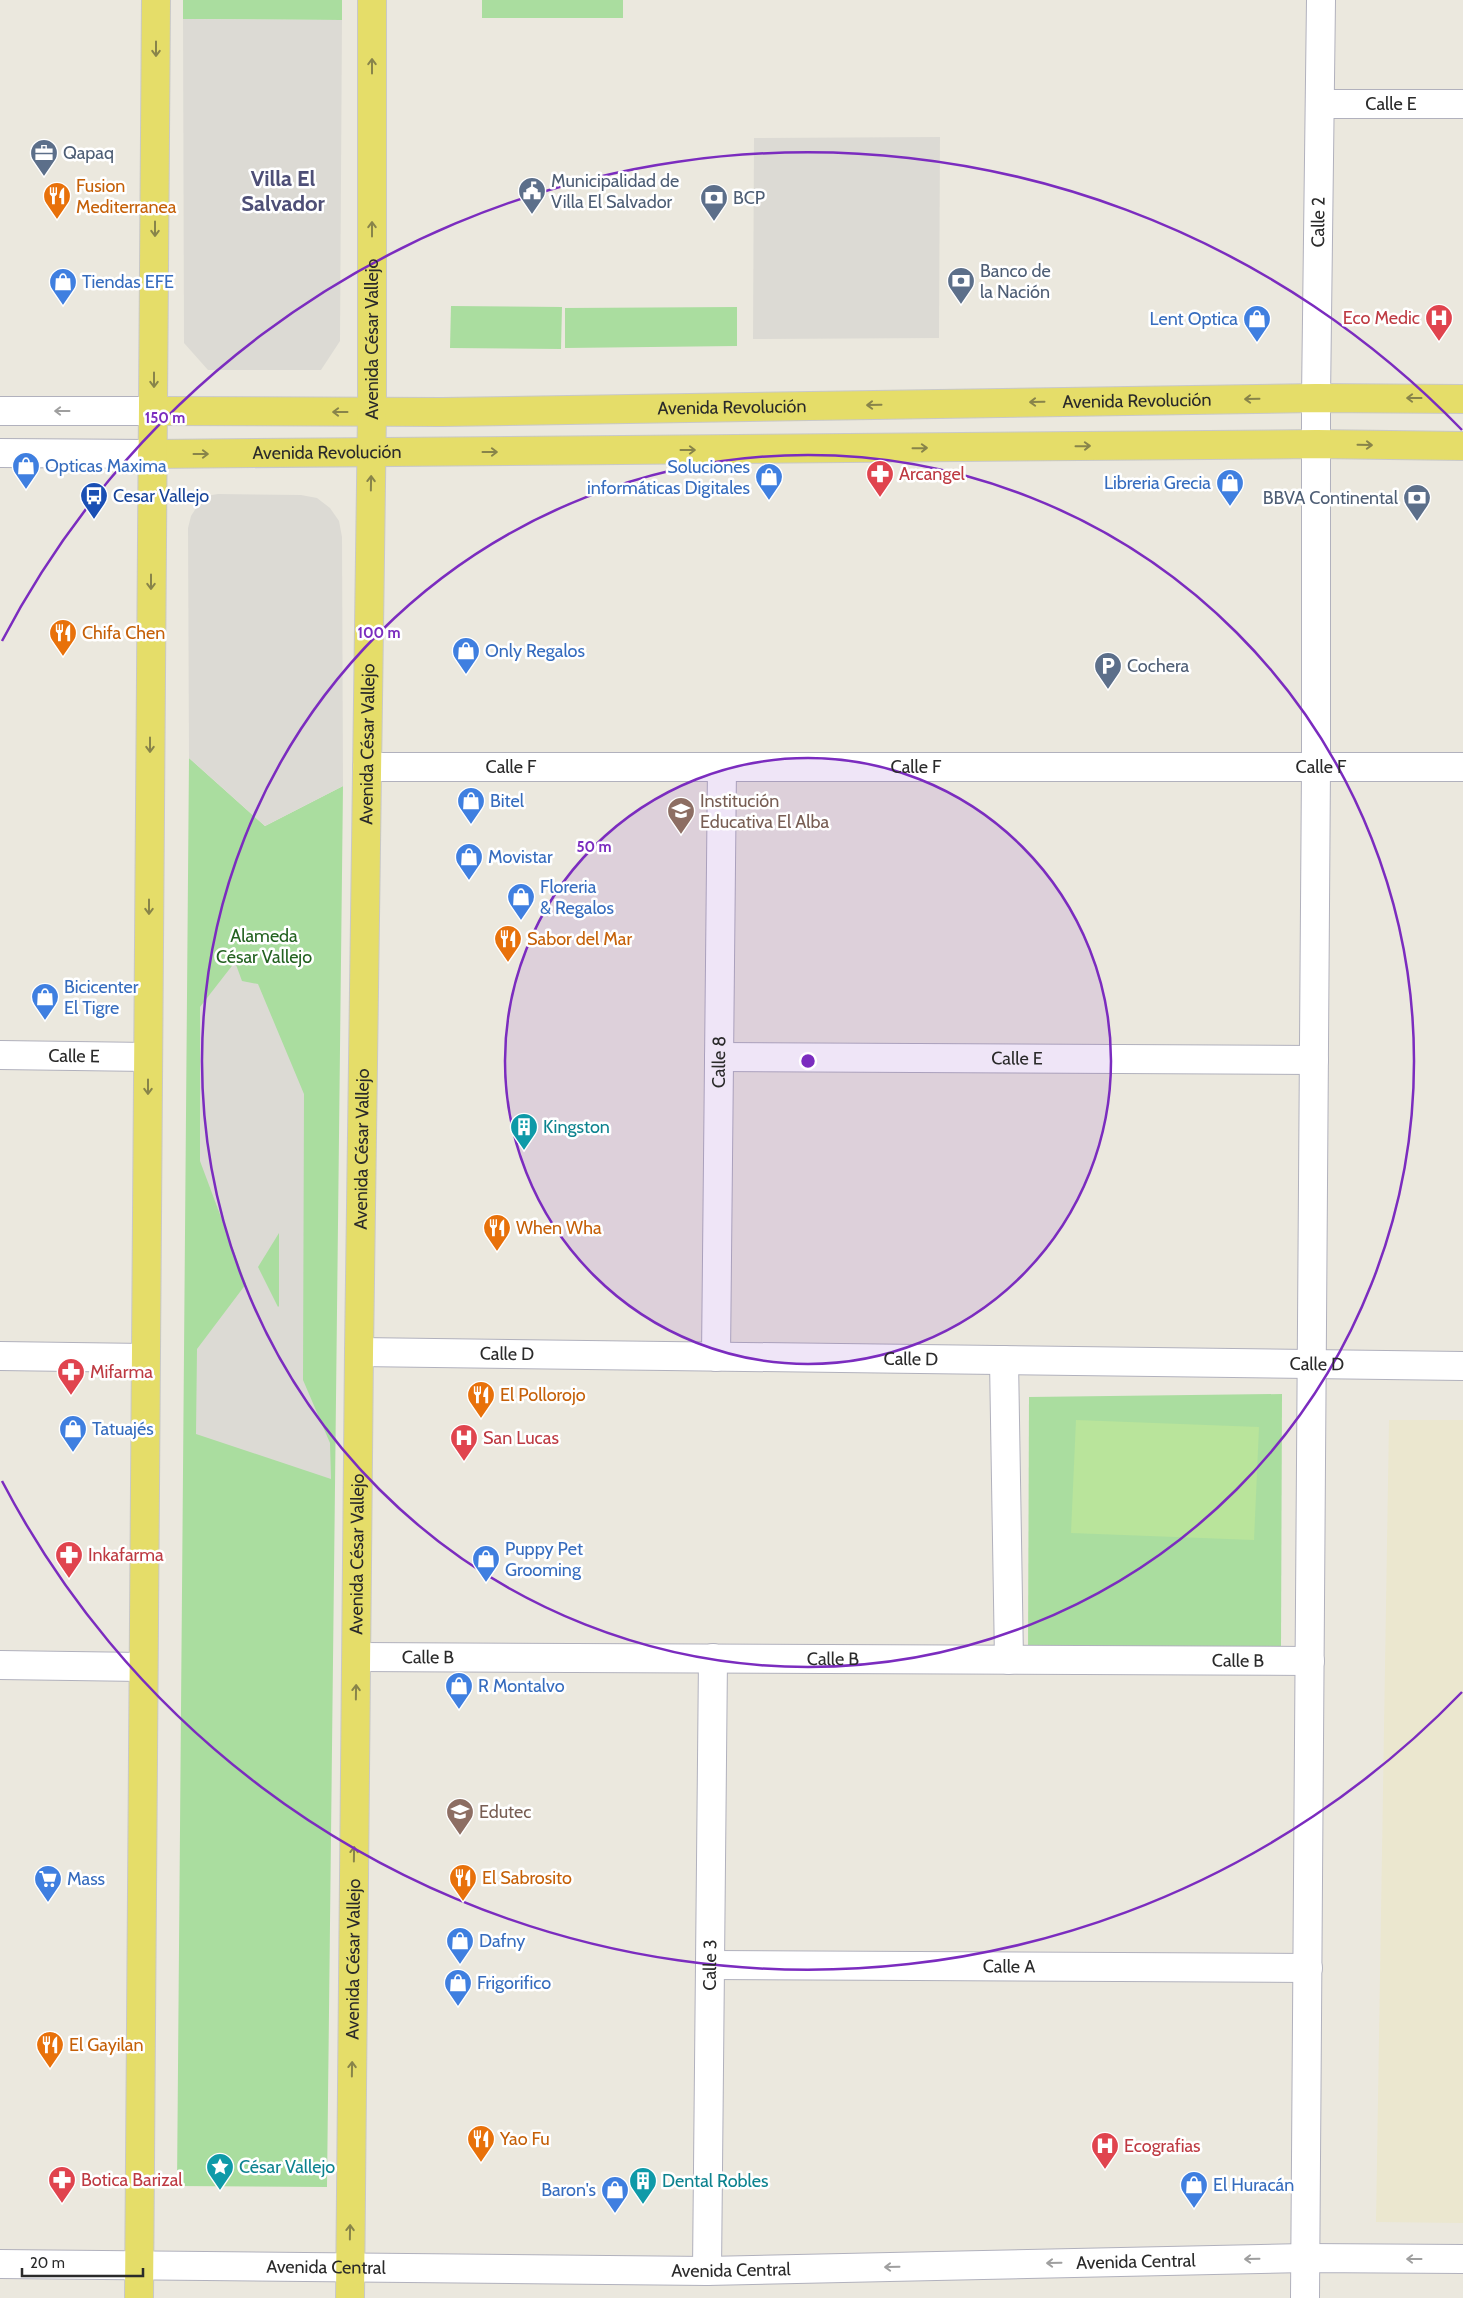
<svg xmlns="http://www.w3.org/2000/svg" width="1463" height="2298" viewBox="0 0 1463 2298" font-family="Cabin,sans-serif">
	<rect width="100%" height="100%" fill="#ebe8de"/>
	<!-- education -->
	<polygon fill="#ebe7cf" points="1389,1420 1463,1420 1463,2223 1376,2222"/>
	<!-- green -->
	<g fill="#aadd9f">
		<polygon points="183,0 342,0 342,20 183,19"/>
		<rect x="482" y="0" width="141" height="18"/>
		<polygon points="451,306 562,307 561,349 450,348"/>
		<polygon points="737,307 737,346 565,348 565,308"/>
		<polygon points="189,758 265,826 343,786 327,2187 177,2186"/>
		<polygon points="1282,1394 1281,1649 1028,1651 1029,1397"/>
	</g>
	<!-- pitch -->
	<polygon fill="#b9e49b" points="1076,1420 1259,1427 1254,1540 1071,1533"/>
	<!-- plaza -->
	<g fill="#dcdad4" fill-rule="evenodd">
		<polygon points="183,19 342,20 340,341 321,370 208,370 184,343"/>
		<polygon points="940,137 939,338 753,339 754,138"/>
		<polygon points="218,494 301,495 317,498 330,508 339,521 342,537 343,786 265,826 189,758 188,528 191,516 198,505 206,496"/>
		<path d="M235,962L242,981L258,984L304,1094L303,1380L330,1443L331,1479L196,1434L197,1349L246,1284L200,1161V1007ZM279,1233V1306L278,1307L258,1267Z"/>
	</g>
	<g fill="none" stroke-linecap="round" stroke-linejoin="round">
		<defs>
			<g id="minor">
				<path id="s1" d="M1320,104H1463"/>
				<polyline points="0,411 153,411"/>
				<polyline points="0,453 152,454"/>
				<path id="s2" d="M367,767H1463"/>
				<path id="s3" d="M0,1055L148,1057"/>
				<path id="s4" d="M719,1057L1314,1060"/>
				<path id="s5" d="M359,1352L1463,1366"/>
				<polyline points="0,1356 145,1358"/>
				<path id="s6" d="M716,1357L722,767"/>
				<polyline points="1004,1360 1009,1660"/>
				<path id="s7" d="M357,1657L1310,1661"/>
				<polyline points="0,1665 143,1667"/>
				<path id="s8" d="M710,1965L1308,1968"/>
				<path id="s9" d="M0,2264L707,2271L1305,2258L1463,2259"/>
				<path id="s10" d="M707,2271L713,1658"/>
				<path id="s11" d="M1305,2298L1316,767V398L1321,0"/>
			</g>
			<g id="major">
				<path id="s12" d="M153,411L442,412L1316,398L1463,399"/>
				<path id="s13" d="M152,454L1317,444L1463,446"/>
				<polyline points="139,2298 156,0"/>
				<path id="s14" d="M350,2298L359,1352L372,412V0"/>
			</g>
		</defs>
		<!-- minor casing -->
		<use href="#minor" stroke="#b1b1bd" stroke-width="30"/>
		<!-- major casing -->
		<use href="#major" stroke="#c8c8c8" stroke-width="30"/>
		<!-- minor -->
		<use href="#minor" stroke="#fff" stroke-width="28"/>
		<!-- major -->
		<use href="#major" stroke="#e5dd69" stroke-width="28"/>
	</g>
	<!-- one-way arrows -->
	<defs><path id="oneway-shaft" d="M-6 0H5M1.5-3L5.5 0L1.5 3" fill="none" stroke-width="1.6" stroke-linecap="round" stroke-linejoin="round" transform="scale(1.25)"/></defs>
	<g stroke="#88844a">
		<use href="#oneway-shaft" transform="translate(156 49) rotate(90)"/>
		<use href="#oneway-shaft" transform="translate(372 66) rotate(-90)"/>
		<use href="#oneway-shaft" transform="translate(155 229) rotate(90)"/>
		<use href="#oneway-shaft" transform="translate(372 229) rotate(-90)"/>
		<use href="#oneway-shaft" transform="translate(154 380) rotate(90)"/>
		<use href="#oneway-shaft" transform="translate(1414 398) rotate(-180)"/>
		<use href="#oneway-shaft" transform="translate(1252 399) rotate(179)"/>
		<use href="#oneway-shaft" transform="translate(1037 402) rotate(179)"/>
		<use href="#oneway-shaft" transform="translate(874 405) rotate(179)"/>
		<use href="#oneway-shaft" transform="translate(340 412) rotate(180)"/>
		<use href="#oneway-shaft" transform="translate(1365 445) rotate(1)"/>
		<use href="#oneway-shaft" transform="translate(1083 446) rotate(-1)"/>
		<use href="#oneway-shaft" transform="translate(920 448) rotate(-1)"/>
		<use href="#oneway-shaft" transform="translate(688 450)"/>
		<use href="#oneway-shaft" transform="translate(490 452)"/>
		<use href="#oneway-shaft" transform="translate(201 454)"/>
		<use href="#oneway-shaft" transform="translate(371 483) rotate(-89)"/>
		<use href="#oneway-shaft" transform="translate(151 582) rotate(90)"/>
		<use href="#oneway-shaft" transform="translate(150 745) rotate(90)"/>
		<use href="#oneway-shaft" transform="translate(149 907) rotate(90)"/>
		<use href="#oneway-shaft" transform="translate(148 1087) rotate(90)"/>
		<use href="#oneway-shaft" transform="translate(356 1692) rotate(-89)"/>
		<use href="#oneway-shaft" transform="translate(354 1854) rotate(-89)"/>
		<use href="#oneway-shaft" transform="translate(352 2069) rotate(-89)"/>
		<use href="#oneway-shaft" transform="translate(350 2232) rotate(-89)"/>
	</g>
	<g stroke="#9f9f9f">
		<use href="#oneway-shaft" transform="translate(62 411) rotate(-180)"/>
		<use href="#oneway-shaft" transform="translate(1252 2259) rotate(179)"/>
		<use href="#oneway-shaft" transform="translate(1414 2259) rotate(-180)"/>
		<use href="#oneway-shaft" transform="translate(1054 2263) rotate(179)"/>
		<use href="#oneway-shaft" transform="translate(892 2267) rotate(179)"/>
	</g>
	<!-- distance rings -->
	<circle cx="808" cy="1061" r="303" fill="#7b2cbf" fill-opacity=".12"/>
	<g fill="none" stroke="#7b2cbf" stroke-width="2.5">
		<circle cx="808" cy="1061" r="303"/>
		<circle cx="808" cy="1061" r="606"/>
		<path d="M1462 1692A909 909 0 0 1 2 1481M2 641A909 909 0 0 1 1462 430"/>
	</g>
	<!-- icons -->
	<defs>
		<symbol id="office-pin" viewBox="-11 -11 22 30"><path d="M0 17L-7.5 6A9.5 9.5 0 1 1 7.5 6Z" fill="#5c6f8a" stroke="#fff"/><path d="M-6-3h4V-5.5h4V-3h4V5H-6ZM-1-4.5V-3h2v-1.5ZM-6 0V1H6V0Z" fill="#fff"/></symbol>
		<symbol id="civic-pin" viewBox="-11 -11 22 30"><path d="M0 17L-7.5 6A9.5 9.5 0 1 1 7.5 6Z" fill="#5c6f8a" stroke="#fff"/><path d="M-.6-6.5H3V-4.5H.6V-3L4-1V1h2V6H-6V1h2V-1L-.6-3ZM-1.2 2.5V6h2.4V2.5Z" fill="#fff"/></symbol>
		<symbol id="restaurant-pin" viewBox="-11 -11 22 30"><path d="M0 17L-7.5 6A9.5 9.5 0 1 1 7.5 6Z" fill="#e8710a" stroke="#fff"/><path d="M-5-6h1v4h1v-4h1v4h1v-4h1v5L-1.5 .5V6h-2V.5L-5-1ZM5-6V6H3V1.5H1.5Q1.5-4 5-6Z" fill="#fff"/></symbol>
		<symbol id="bank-pin" viewBox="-11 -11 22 30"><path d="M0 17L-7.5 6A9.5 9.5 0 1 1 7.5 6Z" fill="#5c6f8a" stroke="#fff"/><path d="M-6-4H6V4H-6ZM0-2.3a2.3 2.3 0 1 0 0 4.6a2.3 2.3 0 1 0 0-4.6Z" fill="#fff"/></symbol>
		<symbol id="shop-pin" viewBox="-11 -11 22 30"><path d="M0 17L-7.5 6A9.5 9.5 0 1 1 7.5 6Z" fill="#3f7fe0" stroke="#fff"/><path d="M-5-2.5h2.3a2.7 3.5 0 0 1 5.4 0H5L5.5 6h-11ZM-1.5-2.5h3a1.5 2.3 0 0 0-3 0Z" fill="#fff"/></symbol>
		<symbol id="hospital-pin" viewBox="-11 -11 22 30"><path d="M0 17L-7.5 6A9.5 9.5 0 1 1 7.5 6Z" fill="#e0444e" stroke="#fff"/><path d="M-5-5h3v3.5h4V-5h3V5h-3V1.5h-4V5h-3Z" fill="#fff"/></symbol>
		<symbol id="pharmacy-pin" viewBox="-11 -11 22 30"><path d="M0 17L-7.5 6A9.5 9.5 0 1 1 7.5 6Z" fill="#e0444e" stroke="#fff"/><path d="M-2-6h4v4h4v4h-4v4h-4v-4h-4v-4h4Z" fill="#fff"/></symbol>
		<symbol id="bus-pin" viewBox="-11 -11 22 30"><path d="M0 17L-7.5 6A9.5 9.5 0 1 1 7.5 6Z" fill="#1a4fb4" stroke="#fff"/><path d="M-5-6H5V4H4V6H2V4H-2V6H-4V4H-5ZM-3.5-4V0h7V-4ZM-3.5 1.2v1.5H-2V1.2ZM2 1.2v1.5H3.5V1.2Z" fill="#fff"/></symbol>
		<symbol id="parking-pin" viewBox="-11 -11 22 30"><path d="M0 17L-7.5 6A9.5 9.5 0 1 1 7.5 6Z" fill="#5c6f8a" stroke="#fff"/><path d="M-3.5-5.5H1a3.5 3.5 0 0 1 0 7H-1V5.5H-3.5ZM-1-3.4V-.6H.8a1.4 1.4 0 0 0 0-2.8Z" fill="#fff"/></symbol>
		<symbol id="school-pin" viewBox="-11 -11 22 30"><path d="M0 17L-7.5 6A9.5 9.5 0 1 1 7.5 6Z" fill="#8d6e63" stroke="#fff"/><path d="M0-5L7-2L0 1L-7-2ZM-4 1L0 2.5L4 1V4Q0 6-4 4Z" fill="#fff"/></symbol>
		<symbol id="building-pin" viewBox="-11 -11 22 30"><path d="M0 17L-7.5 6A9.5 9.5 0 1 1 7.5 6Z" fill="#0f9aa8" stroke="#fff"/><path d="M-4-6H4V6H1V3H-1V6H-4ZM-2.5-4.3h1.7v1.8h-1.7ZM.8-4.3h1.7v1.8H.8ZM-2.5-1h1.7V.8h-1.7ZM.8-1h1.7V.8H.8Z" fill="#fff"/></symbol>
		<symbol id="university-pin" viewBox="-11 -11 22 30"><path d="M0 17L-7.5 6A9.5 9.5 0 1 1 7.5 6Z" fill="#8d6e63" stroke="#fff"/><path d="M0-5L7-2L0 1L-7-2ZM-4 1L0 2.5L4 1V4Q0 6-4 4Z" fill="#fff"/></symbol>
		<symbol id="supermarket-pin" viewBox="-11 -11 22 30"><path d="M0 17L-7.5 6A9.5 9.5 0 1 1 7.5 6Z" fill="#3f7fe0" stroke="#fff"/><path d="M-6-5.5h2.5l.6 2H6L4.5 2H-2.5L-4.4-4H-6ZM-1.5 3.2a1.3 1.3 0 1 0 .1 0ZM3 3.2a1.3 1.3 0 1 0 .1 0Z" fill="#fff"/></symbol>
		<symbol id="sight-pin" viewBox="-11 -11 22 30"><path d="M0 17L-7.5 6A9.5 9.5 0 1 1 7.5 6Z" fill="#0f9aa8" stroke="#fff"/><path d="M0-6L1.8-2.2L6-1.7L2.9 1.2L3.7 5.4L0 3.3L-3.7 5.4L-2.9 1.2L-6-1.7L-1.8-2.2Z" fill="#fff"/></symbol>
	</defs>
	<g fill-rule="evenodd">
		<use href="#office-pin" x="28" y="137" width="32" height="43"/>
		<use href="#civic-pin" x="516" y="175" width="32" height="43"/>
		<use href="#restaurant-pin" x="41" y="180" width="32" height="43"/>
		<use href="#bank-pin" x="698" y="182" width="32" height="43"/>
		<use href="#bank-pin" x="945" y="265" width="32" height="43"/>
		<use href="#shop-pin" x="47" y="266" width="32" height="43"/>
		<use href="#hospital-pin" x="1423" y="302" width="32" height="43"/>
		<use href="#shop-pin" x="1241" y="303" width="32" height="43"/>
		<use href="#shop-pin" x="10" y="450" width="32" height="43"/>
		<use href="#pharmacy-pin" x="864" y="458" width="32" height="43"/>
		<use href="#shop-pin" x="753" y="461" width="32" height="43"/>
		<use href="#shop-pin" x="1214" y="467" width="32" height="43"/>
		<use href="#bus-pin" x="78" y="480" width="32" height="43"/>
		<use href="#bank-pin" x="1401" y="482" width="32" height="43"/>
		<use href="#restaurant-pin" x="47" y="617" width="32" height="43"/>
		<use href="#shop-pin" x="450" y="635" width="32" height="43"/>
		<use href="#parking-pin" x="1092" y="650" width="32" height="43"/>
		<use href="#shop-pin" x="455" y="785" width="32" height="43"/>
		<use href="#school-pin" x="665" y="795" width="32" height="43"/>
		<use href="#shop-pin" x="453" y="841" width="32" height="43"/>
		<use href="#shop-pin" x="505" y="881" width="32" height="43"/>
		<use href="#restaurant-pin" x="492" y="923" width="32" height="43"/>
		<use href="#shop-pin" x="29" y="981" width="32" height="43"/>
		<use href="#building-pin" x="508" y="1111" width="32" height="43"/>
		<use href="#restaurant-pin" x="481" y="1212" width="32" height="43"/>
		<use href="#pharmacy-pin" x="55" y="1356" width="32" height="43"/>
		<use href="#restaurant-pin" x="465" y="1379" width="32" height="43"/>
		<use href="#shop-pin" x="57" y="1413" width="32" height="43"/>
		<use href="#hospital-pin" x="448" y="1422" width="32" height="43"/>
		<use href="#pharmacy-pin" x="53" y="1539" width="32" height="43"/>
		<use href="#shop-pin" x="470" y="1543" width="32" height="43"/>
		<use href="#shop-pin" x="443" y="1670" width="32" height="43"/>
		<use href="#university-pin" x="444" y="1796" width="32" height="43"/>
		<use href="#restaurant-pin" x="447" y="1862" width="32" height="43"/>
		<use href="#supermarket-pin" x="32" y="1863" width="32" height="43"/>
		<use href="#shop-pin" x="444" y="1925" width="32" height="43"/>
		<use href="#shop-pin" x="442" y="1967" width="32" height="43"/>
		<use href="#restaurant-pin" x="34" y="2029" width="32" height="43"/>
		<use href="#restaurant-pin" x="465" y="2123" width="32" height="43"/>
		<use href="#hospital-pin" x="1089" y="2130" width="32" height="43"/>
		<use href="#sight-pin" x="204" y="2151" width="32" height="43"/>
		<use href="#pharmacy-pin" x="46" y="2164" width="32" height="43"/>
		<use href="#building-pin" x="627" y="2165" width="32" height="43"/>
		<use href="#shop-pin" x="1178" y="2169" width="32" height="43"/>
		<use href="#shop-pin" x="599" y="2174" width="32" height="43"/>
	</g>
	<g text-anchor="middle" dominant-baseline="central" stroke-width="5" stroke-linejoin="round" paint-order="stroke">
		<!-- street labels -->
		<g font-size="18" fill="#2a2a2a" stroke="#fff">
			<text stroke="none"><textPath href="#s1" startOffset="71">Calle E</textPath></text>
			<text stroke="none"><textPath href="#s11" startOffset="2076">Calle 2</textPath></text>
			<text stroke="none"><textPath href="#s14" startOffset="1959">Avenida César Vallejo</textPath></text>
			<text stroke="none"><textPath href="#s12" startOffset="984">Avenida Revolución</textPath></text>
			<text stroke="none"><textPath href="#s12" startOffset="579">Avenida Revolución</textPath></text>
			<text stroke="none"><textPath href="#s13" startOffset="175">Avenida Revolución</textPath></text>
			<text stroke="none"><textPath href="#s14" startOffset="1554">Avenida César Vallejo</textPath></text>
			<text stroke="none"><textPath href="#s2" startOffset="144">Calle F</textPath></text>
			<text stroke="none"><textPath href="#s2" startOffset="549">Calle F</textPath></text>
			<text stroke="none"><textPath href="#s2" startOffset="954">Calle F</textPath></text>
			<text stroke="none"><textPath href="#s3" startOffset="74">Calle E</textPath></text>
			<text stroke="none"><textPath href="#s4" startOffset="298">Calle E</textPath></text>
			<text stroke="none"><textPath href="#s6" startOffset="295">Calle 8</textPath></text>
			<text stroke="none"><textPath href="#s14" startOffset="1149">Avenida César Vallejo</textPath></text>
			<text stroke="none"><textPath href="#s5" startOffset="148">Calle D</textPath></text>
			<text stroke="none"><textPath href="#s5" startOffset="552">Calle D</textPath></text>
			<text stroke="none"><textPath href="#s5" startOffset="958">Calle D</textPath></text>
			<text stroke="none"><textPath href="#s14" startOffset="744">Avenida César Vallejo</textPath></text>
			<text stroke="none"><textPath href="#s7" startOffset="71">Calle B</textPath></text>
			<text stroke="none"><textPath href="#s7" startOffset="476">Calle B</textPath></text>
			<text stroke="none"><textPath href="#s7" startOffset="881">Calle B</textPath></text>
			<text stroke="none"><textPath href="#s14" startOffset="339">Avenida César Vallejo</textPath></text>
			<text stroke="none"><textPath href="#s10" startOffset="306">Calle 3</textPath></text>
			<text stroke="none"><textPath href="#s8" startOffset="299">Calle A</textPath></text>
			<text stroke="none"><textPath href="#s9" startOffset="1136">Avenida Central</textPath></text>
			<text stroke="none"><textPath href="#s9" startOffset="326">Avenida Central</textPath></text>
			<text stroke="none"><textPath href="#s9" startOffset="731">Avenida Central</textPath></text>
		</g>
		<!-- service labels -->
		<g font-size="18" fill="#4e5e75" stroke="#fff" text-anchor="start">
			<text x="63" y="153">Qapaq</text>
			<text x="551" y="181">Municipalidad de<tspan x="551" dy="21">Villa El Salvador</tspan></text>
			<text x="733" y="198">BCP</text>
			<text x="980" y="271">Banco de<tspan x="980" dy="21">la Nación</tspan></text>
			<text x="1398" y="498" text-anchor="end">BBVA Continental</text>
			<text x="1127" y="666">Cochera</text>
		</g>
		<!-- food labels -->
		<g font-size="18" fill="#c56008" stroke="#fff" text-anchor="start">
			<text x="76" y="186">Fusion<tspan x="76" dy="21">Mediterranea</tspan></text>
			<text x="82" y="633">Chifa Chen</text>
			<text x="527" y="939">Sabor del Mar</text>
			<text x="516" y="1228">When Wha</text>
			<text x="500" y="1395">El Pollorojo</text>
			<text x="482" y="1878">El Sabrosito</text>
			<text x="69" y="2045">El Gayilan</text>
			<text x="500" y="2139">Yao Fu</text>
		</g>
		<!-- shop labels -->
		<g font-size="18" fill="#366cbe" stroke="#fff" text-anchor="start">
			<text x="82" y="282">Tiendas EFE</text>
			<text x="1238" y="319" text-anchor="end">Lent Optica</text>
			<text x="45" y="466">Opticas Maxima</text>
			<text x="750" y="467" text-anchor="end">Soluciones<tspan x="750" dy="21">informáticas Digitales</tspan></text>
			<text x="1211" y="483" text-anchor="end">Libreria Grecia</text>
			<text x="485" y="651">Only Regalos</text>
			<text x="490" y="801">Bitel</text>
			<text x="488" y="857">Movistar</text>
			<text x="540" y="887">Floreria<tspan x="540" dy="21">&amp; Regalos</tspan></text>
			<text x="64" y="987">Bicicenter<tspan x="64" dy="21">El Tigre</tspan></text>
			<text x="92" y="1429">Tatuajés</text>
			<text x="505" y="1549">Puppy Pet<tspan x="505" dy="21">Grooming</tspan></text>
			<text x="478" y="1686">R Montalvo</text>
			<text x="67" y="1879">Mass</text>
			<text x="479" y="1941">Dafny</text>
			<text x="477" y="1983">Frigorifico</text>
			<text x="1213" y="2185">El Huracán</text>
			<text x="596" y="2190" text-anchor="end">Baron's</text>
		</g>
		<!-- health labels -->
		<g font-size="18" fill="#be3a42" stroke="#fff" text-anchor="start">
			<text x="1420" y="318" text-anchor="end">Eco Medic</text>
			<text x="899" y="474">Arcangel</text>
			<text x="90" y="1372">Mifarma</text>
			<text x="483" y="1438">San Lucas</text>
			<text x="88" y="1555">Inkafarma</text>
			<text x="1124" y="2146">Ecografias</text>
			<text x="81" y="2180">Botica Barizal</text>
		</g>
		<!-- transit labels -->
		<g font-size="18" fill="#164399" stroke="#fff" text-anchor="start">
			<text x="113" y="496">Cesar Vallejo</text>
		</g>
		<!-- education labels -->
		<g font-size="18" fill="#785e54" stroke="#fff" text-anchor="start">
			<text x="700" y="801">Institución<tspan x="700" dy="21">Educativa El Alba</tspan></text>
			<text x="479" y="1812">Edutec</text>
		</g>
		<!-- park labels -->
		<g font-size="18" fill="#236220" stroke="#fff">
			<text x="264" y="936">Alameda<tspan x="264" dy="21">César Vallejo</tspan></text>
		</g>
		<!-- culture labels -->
		<g font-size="18" fill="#0d838f" stroke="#fff" text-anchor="start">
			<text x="543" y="1127">Kingston</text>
			<text x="239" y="2167">César Vallejo</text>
			<text x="662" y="2181">Dental Robles</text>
		</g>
		<!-- district labels -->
		<g font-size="22" font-weight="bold" fill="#4e4f77" stroke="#fff">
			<text x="283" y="178">Villa El<tspan x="283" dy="25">Salvador</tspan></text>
		</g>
	</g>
	<circle cx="808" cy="1061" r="8" fill="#7b2cbf" stroke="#fff" stroke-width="2.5"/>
	<g font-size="15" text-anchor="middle" font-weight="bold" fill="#7b2cbf" stroke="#fff" stroke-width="5" stroke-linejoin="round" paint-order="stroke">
		<text x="165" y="423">150 m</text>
		<text x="379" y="638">100 m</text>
		<text x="594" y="852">50 m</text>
	</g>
	<!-- scale -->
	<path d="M22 2268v8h121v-8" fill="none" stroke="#2a2a2a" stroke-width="2.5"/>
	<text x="30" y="2268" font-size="15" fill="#2a2a2a" stroke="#ffffff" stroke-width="4" paint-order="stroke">20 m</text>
</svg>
